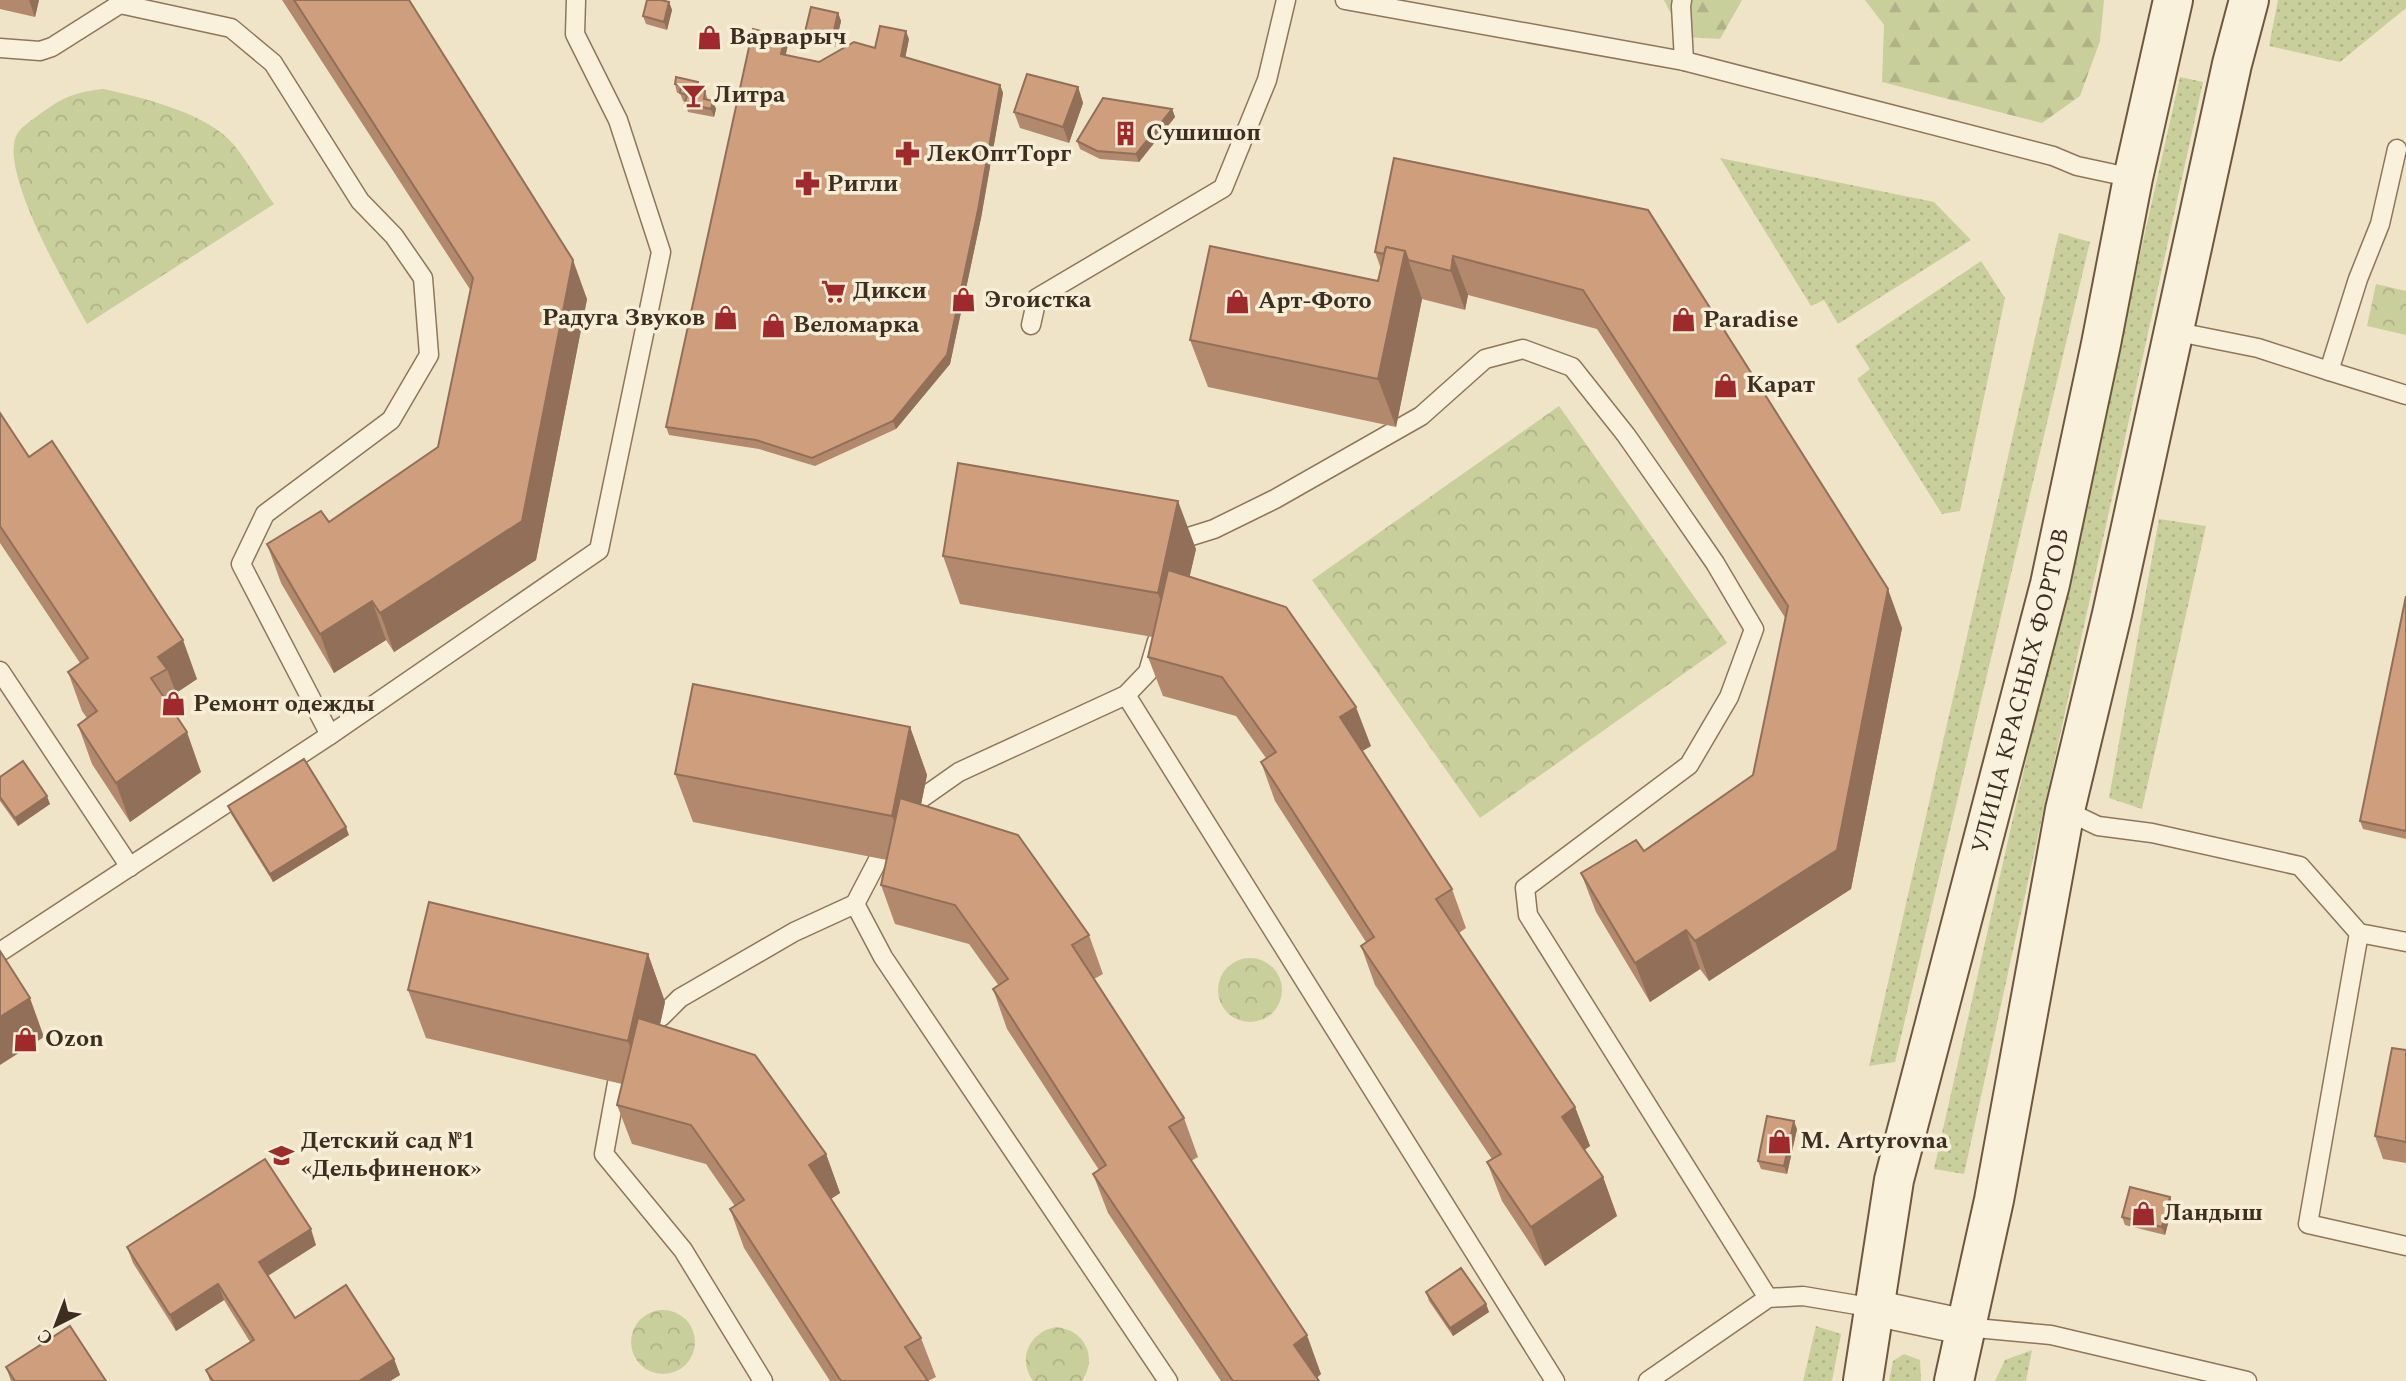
<svg xmlns="http://www.w3.org/2000/svg" width="2406" height="1381" viewBox="0 0 2406 1381" font-family="Spectral,serif">
	<defs>
		<pattern id="grass-dots" width="8" height="8" patternUnits="userSpaceOnUse" patternTransform="scale(1.75)"><rect width="8" height="8" fill="#c9cf9b"/><path d="M2 2h.1M6 6h.1" fill="none" stroke="#aeb285" stroke-width="1.8" stroke-linecap="round"/></pattern>
		<pattern id="forest-firs" width="22" height="20" patternUnits="userSpaceOnUse" patternTransform="scale(1.75)"><rect width="22" height="20" fill="#c9cf9b"/><path d="M5 1l3.5 6h-7zM16 11l3.5 6h-7z" fill="#aeb285"/></pattern>
		<pattern id="park-crowns" width="20" height="18" patternUnits="userSpaceOnUse" patternTransform="scale(1.75)"><rect width="20" height="18" fill="#c9cf9b"/><path d="M2 6a3 3 0 1 1 6 0M12 15a3 3 0 1 1 6 0" fill="none" stroke="#aeb285"/></pattern>
	</defs>
	<rect width="100%" height="100%" fill="#f0e4c8"/>
	<!-- grass -->
	<g fill="url(#grass-dots)">
		<polygon points="2278,0 2406,0 2406,8 2340,62 2269,46"/>
		<polygon points="2180,77 2203,82 1964,1174 1934,1169"/>
		<polygon points="1720,158 1934,202 1971,240 1838,324 1824,300 1811,306"/>
		<polygon points="2059,233 2090,242 1895,1062 1869,1066"/>
		<polygon points="1981,261 2005,298 1960,511 1942,514 1857,379 1870,369 1855,346"/>
		<polygon points="2159,519 2206,526 2142,809 2109,798"/>
		<polygon points="1816,1326 1841,1334 1832,1381 1803,1381"/>
		<polygon points="2032,1350 2026,1381 1995,1381 2005,1360"/>
		<polygon points="1904,1354 1920,1360 1921,1381 1889,1381 1893,1361"/>
	</g>
	<!-- forest -->
	<g fill="url(#forest-firs)">
		<polygon points="1664,0 1742,0 1720,39 1683,37"/>
		<polygon points="1865,0 2104,0 2100,41 2080,96 2042,123 1882,82 1884,25"/>
	</g>
	<!-- park -->
	<g fill="url(#park-crowns)">
		<path d="M104,89C143,98 208,113 234,145C249,163 260,185 274,204L87,324C67,287 0,175 16,136C20,127 32,120 40,114C63,97 75,92 104,89Z"/>
		<polygon points="2376,284 2406,291 2406,335 2367,326"/>
		<polygon points="1559,406 1727,643 1480,818 1312,580"/>
		<circle cx="1250" cy="990" r="32"/>
		<circle cx="663" cy="1342" r="32"/>
		<path d="M1056,1327C1085,1330 1098,1357 1082,1381H1033C1017,1359 1029,1332 1056,1327Z"/>
	</g>
	<g fill="none" stroke-linecap="round" stroke-linejoin="round">
		<defs>
			<g id="lane">
				<polyline points="1345,0 1684,61 2053,156 2077,166 2133,178"/>
				<polyline points="1682,0 1681,6 1684,61"/>
				<polyline points="0,48 40,51 52,47 120,4 231,28 273,63 360,201 394,236 423,278 429,355 391,420 265,514 241,564 330,735"/>
				<polyline points="1031,325 1037,298 1223,188 1267,80 1286,0"/>
				<polyline points="2173,331 2258,348 2329,371 2358,279 2380,224 2397,149"/>
				<polyline points="2329,371 2406,395"/>
				<polyline points="1181,546 1182,539 1214,529 1275,499 1421,416 1485,359 1523,349 1572,367 1626,435 1675,505 1715,563 1754,629 1729,697 1689,765 1525,888 1528,915 1768,1298"/>
				<polyline points="0,671 130,867"/>
				<polyline points="1126,695 1555,1381"/>
				<polyline points="922,798 959,772 1126,695 1148,672 1157,641"/>
				<polyline points="2065,810 2098,826 2152,833 2300,866 2359,933 2406,942"/>
				<polyline points="855,904 883,957 1168,1381"/>
				<polyline points="2359,933 2308,1224 2406,1246"/>
				<polyline points="0,952 330,735 599,550 661,252 618,120 575,34 576,0"/>
				<polyline points="661,1017 680,998 794,932 855,904 879,858"/>
				<polyline points="617,1083 604,1154 683,1250 763,1381"/>
				<polyline points="1965,1327 2051,1335 2247,1381"/>
				<polyline points="1648,1381 1768,1298 1803,1296 1875,1308"/>
			</g>
			<polyline id="street" points="1875,1308 1965,1327"/>
			<g id="secondary">
				<path id="s1" d="M1863,1381L1894,1180L2050,584L2101,344L2133,178L2173,0"/>
				<polyline points="1954,1381 1994,1200 2065,810 2112,614 2232,64 2249,0"/>
			</g>
		</defs>
		<!-- lane casing -->
		<use href="#lane" stroke="#8d765c" stroke-width="21"/>
		<!-- street casing -->
		<use href="#street" stroke="#8d765c" stroke-width="38"/>
		<!-- secondary casing -->
		<use href="#secondary" stroke="#6f573f" stroke-width="42"/>
		<!-- lane -->
		<use href="#lane" stroke="#faf1dc" stroke-width="18"/>
		<!-- street -->
		<use href="#street" stroke="#faf1dc" stroke-width="35"/>
		<!-- secondary -->
		<use href="#secondary" stroke="#faf1dc" stroke-width="38"/>
	</g>
	<!-- wall -->
	<g fill="#b2896c">
		<polygon points="0,0 39,0 35,17 0,9"/>
		<polygon points="282,0 409,0 587,299 536,560 394,652 386,640 334,673 281,583 267,544 329,522 438,447 471,291"/>
		<polygon points="669,2 672,10 667,30 646,24 643,16"/>
		<polygon points="838,13 841,21 835,47 808,41 805,32"/>
		<polygon points="909,39 905,57 1000,85 1003,93 981,218 950,364 896,429 815,466 759,449 669,435 666,427 788,45 785,55 819,62"/>
		<polygon points="675,84 705,91 708,100 716,109 714,117 688,112 685,102 683,101 680,93 677,93"/>
		<polygon points="1078,87 1083,103 1069,143 1020,128 1014,112"/>
		<polygon points="1172,109 1175,117 1139,162 1100,159 1080,149 1077,141"/>
		<polygon points="1648,210 1902,628 1851,889 1709,981 1700,969 1650,1002 1596,912 1581,873 1644,851 1753,775 1786,619 1597,329 1468,295 1465,310 1422,299 1396,427 1208,387 1190,340 1378,281 1381,269 1375,252"/>
		<polygon points="0,413 29,457 197,679 176,693 182,709 174,713 201,772 130,822 92,764 78,725 87,718 82,711 68,672 80,663 0,543"/>
		<polygon points="1196,549 1189,577 1371,746 1362,751 1452,889 1466,928 1459,933 1575,1107 1590,1146 1584,1150 1603,1177 1617,1216 1545,1266 1502,1201 1487,1162 1492,1159 1375,985 1361,946 1366,942 1275,801 1261,762 1266,758 1236,716 1163,696 1148,657 1153,637 960,604 943,556"/>
		<polygon points="2406,596 2406,839 2363,829 2360,821"/>
		<polygon points="910,727 927,775 921,804 1089,935 1103,974 1094,979 1184,1118 1198,1157 1191,1161 1321,1374 1317,1378 1319,1381 1221,1381 1108,1213 1093,1174 1099,1170 1007,1029 993,989 999,986 969,944 895,924 881,885 887,860 693,822 675,774"/>
		<polygon points="0,777 50,804 18,826 0,801"/>
		<polygon points="228,806 349,835 273,882 231,814"/>
		<polygon points="648,954 665,1002 660,1025 826,1154 840,1193 831,1199 921,1338 936,1377 928,1381 830,1381 744,1248 730,1209 735,1206 706,1164 632,1144 617,1105 622,1084 426,1038 408,990"/>
		<polygon points="2406,1050 2406,1163 2383,1159 2375,1136"/>
		<polygon points="1797,1129 1787,1174 1761,1169 1758,1161"/>
		<polygon points="2173,1205 2165,1235 2125,1225 2122,1217"/>
		<polygon points="316,1245 268,1276 295,1318 394,1359 400,1375 390,1381 210,1381 206,1370 250,1342 224,1300 176,1331 133,1263 127,1247"/>
		<polygon points="1426,1292 1486,1304 1489,1312 1453,1336 1429,1301"/>
		<polygon points="6,1367 106,1381 11,1381"/>
	</g>
	<!-- shaded-wall -->
	<g fill="#916f58">
		<polygon points="29,0 39,0 35,17"/>
		<polygon points="669,2 672,10 667,30 664,22"/>
		<polygon points="838,13 841,21 835,47 832,39"/>
		<polygon points="906,31 909,39 904,64 901,56"/>
		<polygon points="785,37 788,45 784,62 781,54"/>
		<polygon points="1000,85 1003,93 981,218 950,364 896,429 893,421"/>
		<polygon points="1078,87 1083,103 1069,143 1063,127"/>
		<polygon points="713,101 716,109 714,117 711,109"/>
		<polygon points="1172,109 1175,117 1139,162 1136,154"/>
		<polygon points="1405,251 1422,299 1396,427 1378,379"/>
		<polygon points="1453,256 1468,295 1465,310 1451,271"/>
		<polygon points="573,260 587,299 536,560 394,652 380,613"/>
		<polygon points="1178,501 1196,549 1175,641 1158,593"/>
		<polygon points="1888,589 1902,628 1851,889 1709,981 1695,941"/>
		<polygon points="372,601 386,640 334,673 320,634"/>
		<polygon points="183,640 197,679 176,693 167,669 158,657"/>
		<polygon points="1356,707 1371,746 1354,756 1340,717"/>
		<polygon points="910,727 927,775 909,864 892,816"/>
		<polygon points="187,732 201,772 130,822 116,783"/>
		<polygon points="47,796 50,804 18,826 15,818"/>
		<polygon points="346,827 349,835 273,882 270,874"/>
		<polygon points="1686,930 1700,969 1650,1002 1635,963"/>
		<polygon points="648,954 665,1002 645,1089 628,1041"/>
		<polygon points="30,998 44,1037 0,1065 0,1017"/>
		<polygon points="1575,1107 1590,1146 1576,1156 1562,1117"/>
		<polygon points="1794,1121 1797,1129 1787,1174 1784,1166"/>
		<polygon points="826,1154 840,1193 823,1204 809,1165"/>
		<polygon points="1603,1177 1617,1216 1545,1266 1531,1227"/>
		<polygon points="2170,1197 2173,1205 2165,1235 2162,1227"/>
		<polygon points="311,1229 316,1245 264,1278 259,1262"/>
		<polygon points="218,1284 224,1300 176,1331 170,1315"/>
		<polygon points="1486,1304 1489,1312 1453,1336 1450,1328"/>
		<polygon points="1307,1335 1321,1374 1312,1381 1294,1345"/>
		<polygon points="394,1359 400,1375 390,1381 359,1381"/>
	</g>
	<!-- building -->
	<g fill="#cf9f7d" stroke="#916f58" stroke-width="2">
		<polygon points="294,0 409,0 573,260 522,521 380,613 372,601 320,634 267,544 321,511 329,522 438,447 473,278"/>
		<polygon points="647,0 661,0 669,2 664,22 643,16"/>
		<polygon points="811,7 838,13 832,39 805,32"/>
		<polygon points="880,26 906,31 901,56 1000,85 978,210 947,355 893,421 812,458 756,440 666,427 753,29 785,37 781,54 819,62 854,42 875,48"/>
		<polygon points="1027,74 1078,87 1063,127 1014,112"/>
		<polygon points="676,77 698,82 697,89 705,91 704,99 713,101 711,109 685,103 687,95 680,93 681,86 675,84"/>
		<polygon points="1103,98 1172,109 1136,154 1097,151 1077,141"/>
		<polygon points="1394,158 1648,210 1888,589 1837,850 1695,941 1686,930 1635,963 1581,873 1636,840 1644,851 1753,775 1788,606 1583,290 1453,256 1451,271 1408,260 1405,251 1386,247 1384,254 1375,252"/>
		<polygon points="1210,246 1378,281 1386,247 1405,251 1378,379 1190,340"/>
		<polygon points="0,413 29,457 52,441 183,640 158,657 167,669 151,678 187,732 116,783 78,725 97,711 68,672 88,658 0,526"/>
		<polygon points="958,463 1178,501 1158,593 943,556"/>
		<polygon points="1168,570 1286,607 1356,707 1340,717 1452,889 1436,899 1575,1107 1562,1117 1603,1177 1531,1227 1487,1162 1501,1154 1361,946 1374,937 1261,762 1276,752 1222,677 1148,657"/>
		<polygon points="2406,596 2406,831 2360,821"/>
		<polygon points="693,684 910,727 892,816 675,774"/>
		<polygon points="304,759 346,827 270,874 228,806"/>
		<polygon points="23,761 47,796 15,818 0,797 0,777"/>
		<polygon points="900,798 1018,835 1089,935 1072,945 1184,1118 1169,1127 1307,1335 1294,1345 1319,1381 1233,1381 1093,1174 1106,1165 993,989 1008,979 955,905 881,885"/>
		<polygon points="429,902 648,954 628,1041 408,990"/>
		<polygon points="0,951 30,998 0,1017"/>
		<polygon points="638,1018 755,1055 826,1154 809,1165 921,1338 905,1347 928,1381 841,1381 730,1209 744,1200 691,1125 617,1105"/>
		<polygon points="2392,1048 2406,1050 2406,1142 2375,1136"/>
		<polygon points="1767,1116 1794,1121 1784,1166 1758,1161"/>
		<polygon points="265,1159 311,1229 259,1262 295,1318 346,1285 394,1359 359,1381 213,1381 206,1370 254,1340 218,1284 170,1315 127,1247"/>
		<polygon points="2130,1187 2170,1197 2162,1227 2122,1217"/>
		<polygon points="1461,1268 1486,1304 1450,1328 1426,1292"/>
		<polygon points="70,1326 106,1381 15,1381 6,1367"/>
	</g>
	<!-- icons -->
	<defs>
		<symbol id="shop-bare" viewBox="-9 -9 18 18"><path d="M-5-2.5h2.3a2.7 3.5 0 0 1 5.4 0H5L5.5 6h-11ZM-1.5-2.5h3a1.5 2.3 0 0 0-3 0Z" fill="#9e2a2b" stroke="#f7eed8" stroke-width="2.5" paint-order="stroke"/></symbol>
		<symbol id="bar-bare" viewBox="-9 -9 18 18"><path d="M-6-5H6L.8 .8V4.5H3.5V6h-7V4.5H-.8V.8Z" fill="#9e2a2b" stroke="#f7eed8" stroke-width="2.5" paint-order="stroke"/></symbol>
		<symbol id="building-bare" viewBox="-9 -9 18 18"><path d="M-4-6H4V6H1V3H-1V6H-4ZM-2.5-4.3h1.7v1.8h-1.7ZM.8-4.3h1.7v1.8H.8ZM-2.5-1h1.7V.8h-1.7ZM.8-1h1.7V.8H.8Z" fill="#9e2a2b" stroke="#f7eed8" stroke-width="2.5" paint-order="stroke"/></symbol>
		<symbol id="pharmacy-bare" viewBox="-9 -9 18 18"><path d="M-2-6h4v4h4v4h-4v4h-4v-4h-4v-4h4Z" fill="#9e2a2b" stroke="#f7eed8" stroke-width="2.5" paint-order="stroke"/></symbol>
		<symbol id="supermarket-bare" viewBox="-9 -9 18 18"><path d="M-6-5.5h2.5l.6 2H6L4.5 2H-2.5L-4.4-4H-6ZM-1.5 3.2a1.3 1.3 0 1 0 .1 0ZM3 3.2a1.3 1.3 0 1 0 .1 0Z" fill="#9e2a2b" stroke="#f7eed8" stroke-width="2.5" paint-order="stroke"/></symbol>
		<symbol id="school-bare" viewBox="-9 -9 18 18"><path d="M0-5L7-2L0 1L-7-2ZM-4 1L0 2.5L4 1V4Q0 6-4 4Z" fill="#9e2a2b" stroke="#f7eed8" stroke-width="2.5" paint-order="stroke"/></symbol>
	</defs>
	<g fill-rule="evenodd">
		<use href="#shop-bare" x="692" y="20" width="35" height="35"/>
		<use href="#bar-bare" x="676" y="78" width="35" height="35"/>
		<use href="#building-bare" x="1108" y="116" width="35" height="35"/>
		<use href="#pharmacy-bare" x="890" y="136" width="35" height="35"/>
		<use href="#pharmacy-bare" x="790" y="166" width="35" height="35"/>
		<use href="#supermarket-bare" x="816" y="274" width="35" height="35"/>
		<use href="#shop-bare" x="946" y="282" width="35" height="35"/>
		<use href="#shop-bare" x="1220" y="284" width="35" height="35"/>
		<use href="#shop-bare" x="708" y="300" width="35" height="35"/>
		<use href="#shop-bare" x="1666" y="302" width="35" height="35"/>
		<use href="#shop-bare" x="756" y="308" width="35" height="35"/>
		<use href="#shop-bare" x="1708" y="368" width="35" height="35"/>
		<use href="#shop-bare" x="156" y="686" width="35" height="35"/>
		<use href="#shop-bare" x="8" y="1022" width="35" height="35"/>
		<use href="#shop-bare" x="1762" y="1124" width="35" height="35"/>
		<use href="#school-bare" x="264" y="1138" width="35" height="35"/>
		<use href="#shop-bare" x="2126" y="1196" width="35" height="35"/>
	</g>
	<g text-anchor="middle" dominant-baseline="central" stroke-width="7" stroke-linejoin="round" paint-order="stroke">
		<!-- poi labels -->
		<g font-size="24" font-weight="bold" fill="#3d2e20" stroke="#f7eed8" text-anchor="start">
			<text x="729" y="37">Варварыч</text>
			<text x="714" y="95">Литра</text>
			<text x="1146" y="133">Сушишоп</text>
			<text x="927" y="154">ЛекОптТорг</text>
			<text x="827" y="184">Ригли</text>
			<text x="853" y="291">Дикси</text>
			<text x="984" y="300">Эгоистка</text>
			<text x="1258" y="301">Арт-Фото</text>
			<text x="705" y="318" text-anchor="end">Радуга Звуков</text>
			<text x="1703" y="320">Paradise</text>
			<text x="793" y="325">Веломарка</text>
			<text x="1746" y="385">Карат</text>
			<text x="193" y="704">Ремонт одежды</text>
			<text x="45" y="1039">Ozon</text>
			<text x="301" y="1141">Детский сад №1<tspan x="301" dy="28">«Дельфиненок»</tspan></text>
			<text x="1800" y="1141">M. Artyrovna</text>
			<text x="2164" y="1213">Ландыш</text>
		</g>
		<!-- street labels -->
		<g font-size="24" fill="#3d2e20" stroke="#f7eed8">
			<text stroke="none"><textPath href="#s1" startOffset="709">УЛИЦА КРАСНЫХ ФОРТОВ</textPath></text>
		</g>
	</g>
	<!-- north arrow -->
	<g transform="translate(56 1325) rotate(222)" stroke="#f7eed8" stroke-width="5" paint-order="stroke">
	<path d="M0-5L12 26L0 18L-12 26Z" fill="#3d2e20"/>
	<text y="-10" font-size="19" font-weight="bold" text-anchor="middle" fill="#3d2e20">С</text>
	</g>
</svg>
